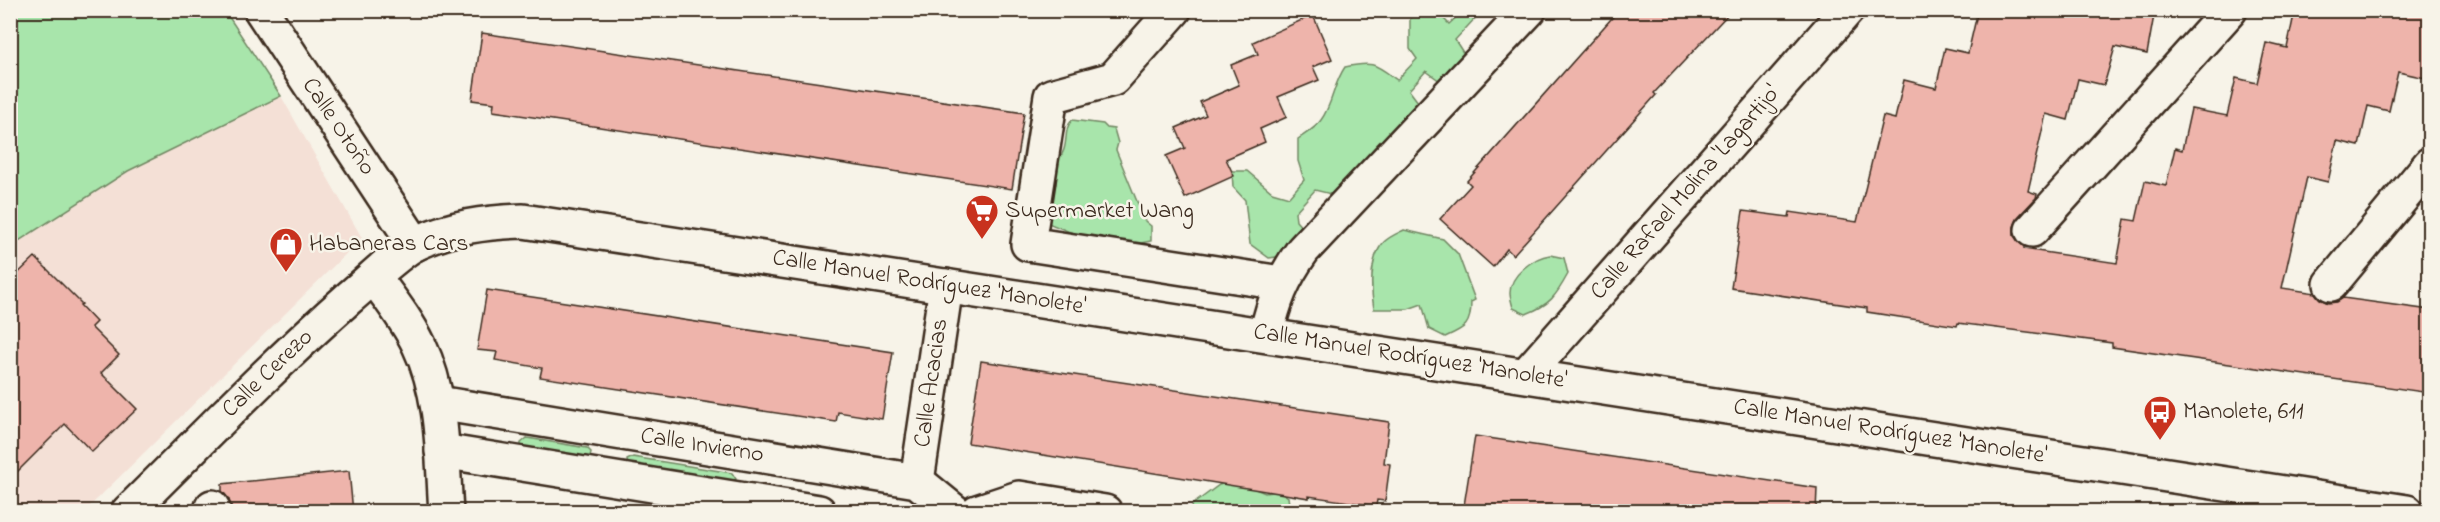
<svg xmlns="http://www.w3.org/2000/svg" width="2440" height="522" viewBox="0 0 2440 522" font-family="'Indie Flower',sans-serif">
	<rect width="100%" height="100%" fill="#f7f3e8"/>
	<filter id="ink" filterUnits="userSpaceOnUse"><feTurbulence type="fractalNoise" baseFrequency=".0167" numOctaves="2"/><feDisplacementMap in="SourceGraphic" scale="12" xChannelSelector="R" yChannelSelector="G"/><feConvolveMatrix kernelMatrix="1 2 1 2 8 2 1 2 1" color-interpolation-filters="sRGB"/></filter>
	<g filter="url(#ink)">
		<!-- built -->
		<polygon fill="#f4e0d6" points="281,96 362,238 85,511 11,512 11,246 128,171"/>
		<!-- green -->
		<g fill="#a8e5ab" stroke="#728864" stroke-width="1.5">
			<polygon points="11,10 225,11 281,96 128,171 11,246"/>
			<path d="M1420,11L1438,13L1449,24L1463,11H1524L1510,18L1479,14L1455,40L1469,62L1447,86L1426,71L1409,90L1421,106L1335,195L1315,190L1295,212L1296,221L1303,229L1291,255L1269,258L1250,244L1245,200L1233,187L1232,171H1247L1272,192L1289,197L1304,180L1298,161V139C1305,134 1316,128 1321,120C1333,104 1333,84 1345,67C1374,61 1375,64 1397,80L1417,59L1410,49V19Z"/>
			<path d="M1072,120L1103,124L1107,128L1114,129L1118,143L1116,150L1145,221L1151,226V241L1136,244L1094,242L1048,223L1044,210L1045,195L1056,184L1055,163C1072,147 1061,132 1072,120Z"/>
			<path d="M1404,230L1443,239L1458,254L1475,300L1471,302C1471,326 1465,328 1445,337L1429,329L1422,304L1408,309H1374C1371,290 1369,259 1383,243C1388,237 1398,233 1404,230Z"/>
			<path d="M1550,255L1564,258L1568,274C1556,296 1550,305 1526,314L1513,308C1512,303 1510,298 1510,293C1510,275 1534,257 1550,255Z"/>
			<polygon points="527,438 587,448 591,452 590,457 587,460 521,447 521,443"/>
			<polygon points="633,457 732,473 736,479 733,484 628,466 627,460"/>
			<polygon points="1234,480 1265,493 1279,491 1288,497 1290,511 1193,511 1192,505 1219,485"/>
		</g>
		<!-- building -->
		<g fill="#eeb4ab" stroke="#3b2a1e" stroke-width="1.5">
			<polygon points="1619,10 1732,10 1654,93 1656,95 1513,255 1507,249 1493,267 1440,219 1471,185 1467,181"/>
			<polygon points="1978,10 2155,10 2147,54 2115,47 2104,85 2078,79 2068,120 2046,114 2028,191 2037,194 2036,198 2018,217 2014,227 2014,236 2024,247 2024,249 2117,263 2125,219 2136,221 2145,181 2166,186 2175,148 2182,150 2191,109 2227,116 2236,78 2257,83 2266,43 2287,48 2295,10 2430,10 2430,79 2398,72 2389,111 2368,106 2359,146 2337,141 2328,182 2307,177 2282,288 2315,293 2320,299 2328,303 2337,302 2343,298 2430,310 2430,393 2112,347 2112,343 1958,323 1957,326 1867,312 1867,308 1731,288 1743,211 1789,217 1790,212 1857,222 1883,116 1895,119 1904,80 1936,88 1945,48 1968,53"/>
			<polygon points="1313,15 1332,59 1313,67 1319,80 1278,97 1287,117 1260,129 1265,142 1226,159 1234,176 1185,198 1166,156 1185,148 1176,128 1206,115 1200,102 1239,85 1231,65 1258,54 1253,42"/>
			<polygon points="482,33 1024,113 1012,189 493,111 494,103 472,100"/>
			<polygon points="35,257 82,304 80,305 96,322 91,327 119,355 101,373 137,409 92,452 65,424 10,479 10,281"/>
			<polygon points="487,290 893,352 882,419 838,412 836,422 540,377 542,368 495,360 497,352 477,350"/>
			<polygon points="981,361 1389,422 1384,463 1390,464 1385,501 1377,500 1376,506 1309,496 1309,498 968,443"/>
			<polygon points="1475,436 1817,488 1816,512 1463,512"/>
			<polygon points="349,471 353,512 232,512 229,500 222,491 222,484"/>
		</g>
		<g fill="none" stroke-linecap="round" stroke-linejoin="round">
			<defs>
				<g id="minor">
					<polyline points="261,10 415,244"/>
					<polyline points="1174,10 1113,79 1051,96 1028,244 1281,283"/>
					<polyline points="2032,230 2230,10"/>
					<path d="M374,277C390,299 407,320 419,345C444,397 442,456 446,512"/>
					<polyline points="2331,284 2430,164"/>
					<path d="M1266,335C1274,301 1282,279 1303,250L1529,10"/>
					<polyline points="1526,375 1847,10"/>
					<polyline points="438,403 917,481 955,512"/>
					<polyline points="442,451 819,512"/>
					<polyline points="917,481 946,286"/>
					<polyline points="212,507 214,512"/>
					<path d="M128,512C201,440 273,365 350,297C367,283 399,251 417,243C451,227 485,222 523,221L2407,512"/>
					<polyline points="977,512 1019,498 1105,512"/>
				</g>
			</defs>
			<!-- minor casing -->
			<use href="#minor" stroke="#3b2a1e" stroke-width="38"/>
			<!-- minor -->
			<use href="#minor" stroke="#f7f3e8" stroke-width="33"/>
		</g>
	</g>
	<!-- icons -->
	<defs>
		<symbol id="supermarket-pin" viewBox="-11 -11 22 30"><path d="M0 17L-7.5 6A9.5 9.5 0 1 1 7.5 6Z" fill="#c8321e" stroke="#f7f3e8"/><path d="M-6-5.5h2.5l.6 2H6L4.5 2H-2.5L-4.4-4H-6ZM-1.5 3.2a1.3 1.3 0 1 0 .1 0ZM3 3.2a1.3 1.3 0 1 0 .1 0Z" fill="#fff"/></symbol>
		<symbol id="shop-pin" viewBox="-11 -11 22 30"><path d="M0 17L-7.5 6A9.5 9.5 0 1 1 7.5 6Z" fill="#c8321e" stroke="#f7f3e8"/><path d="M-5-2.5h2.3a2.7 3.5 0 0 1 5.4 0H5L5.5 6h-11ZM-1.5-2.5h3a1.5 2.3 0 0 0-3 0Z" fill="#fff"/></symbol>
		<symbol id="bus-pin" viewBox="-11 -11 22 30"><path d="M0 17L-7.5 6A9.5 9.5 0 1 1 7.5 6Z" fill="#c8321e" stroke="#f7f3e8"/><path d="M-5-6H5V4H4V6H2V4H-2V6H-4V4H-5ZM-3.5-4V0h7V-4ZM-3.5 1.2v1.5H-2V1.2ZM2 1.2v1.5H3.5V1.2Z" fill="#fff"/></symbol>
	</defs>
	<g fill-rule="evenodd">
		<use href="#supermarket-pin" x="963" y="192" width="38" height="52"/>
		<use href="#shop-pin" x="267" y="225" width="38" height="52"/>
		<use href="#bus-pin" x="2141" y="393" width="38" height="52"/>
	</g>
	<g text-anchor="middle" dominant-baseline="central" stroke-width="5" stroke-linejoin="round" paint-order="stroke">
		<!-- street labels -->
		<g font-size="24" fill="#3b2a1e" stroke="#f7f3e8">
			<text transform="translate(338 127) rotate(56)">Calle Otoño</text>
			<text transform="translate(1686 193) rotate(-49)">Calle Rafael Molina 'Lagartijo'</text>
			<text transform="translate(929 283) rotate(9)">Calle Manuel Rodríguez 'Manolete'</text>
			<text transform="translate(1410 357) rotate(9)">Calle Manuel Rodríguez 'Manolete'</text>
			<text transform="translate(268 374) rotate(-44)">Calle Cerezo</text>
			<text transform="translate(932 383) rotate(-82)">Calle Acacias</text>
			<text transform="translate(1890 432) rotate(9)">Calle Manuel Rodríguez 'Manolete'</text>
			<text transform="translate(702 446) rotate(9)">Calle Invierno</text>
		</g>
		<!-- poi labels -->
		<g font-size="24" fill="#3b2a1e" stroke="#f7f3e8" text-anchor="start">
			<text x="1005" y="211">Supermarket Wang</text>
			<text x="309" y="244">Habaneras Cars</text>
			<text x="2183" y="412">Manolete, 611</text>
		</g>
	</g>
	<!-- margin -->
	<rect width="2440" height="522" fill="none" stroke="#f7f3e8" stroke-width="36"/>
	<rect x="18" y="18" width="2404" height="486" fill="none" stroke="#3b2a1e" stroke-width="2" filter="url(#ink)"/>
</svg>
